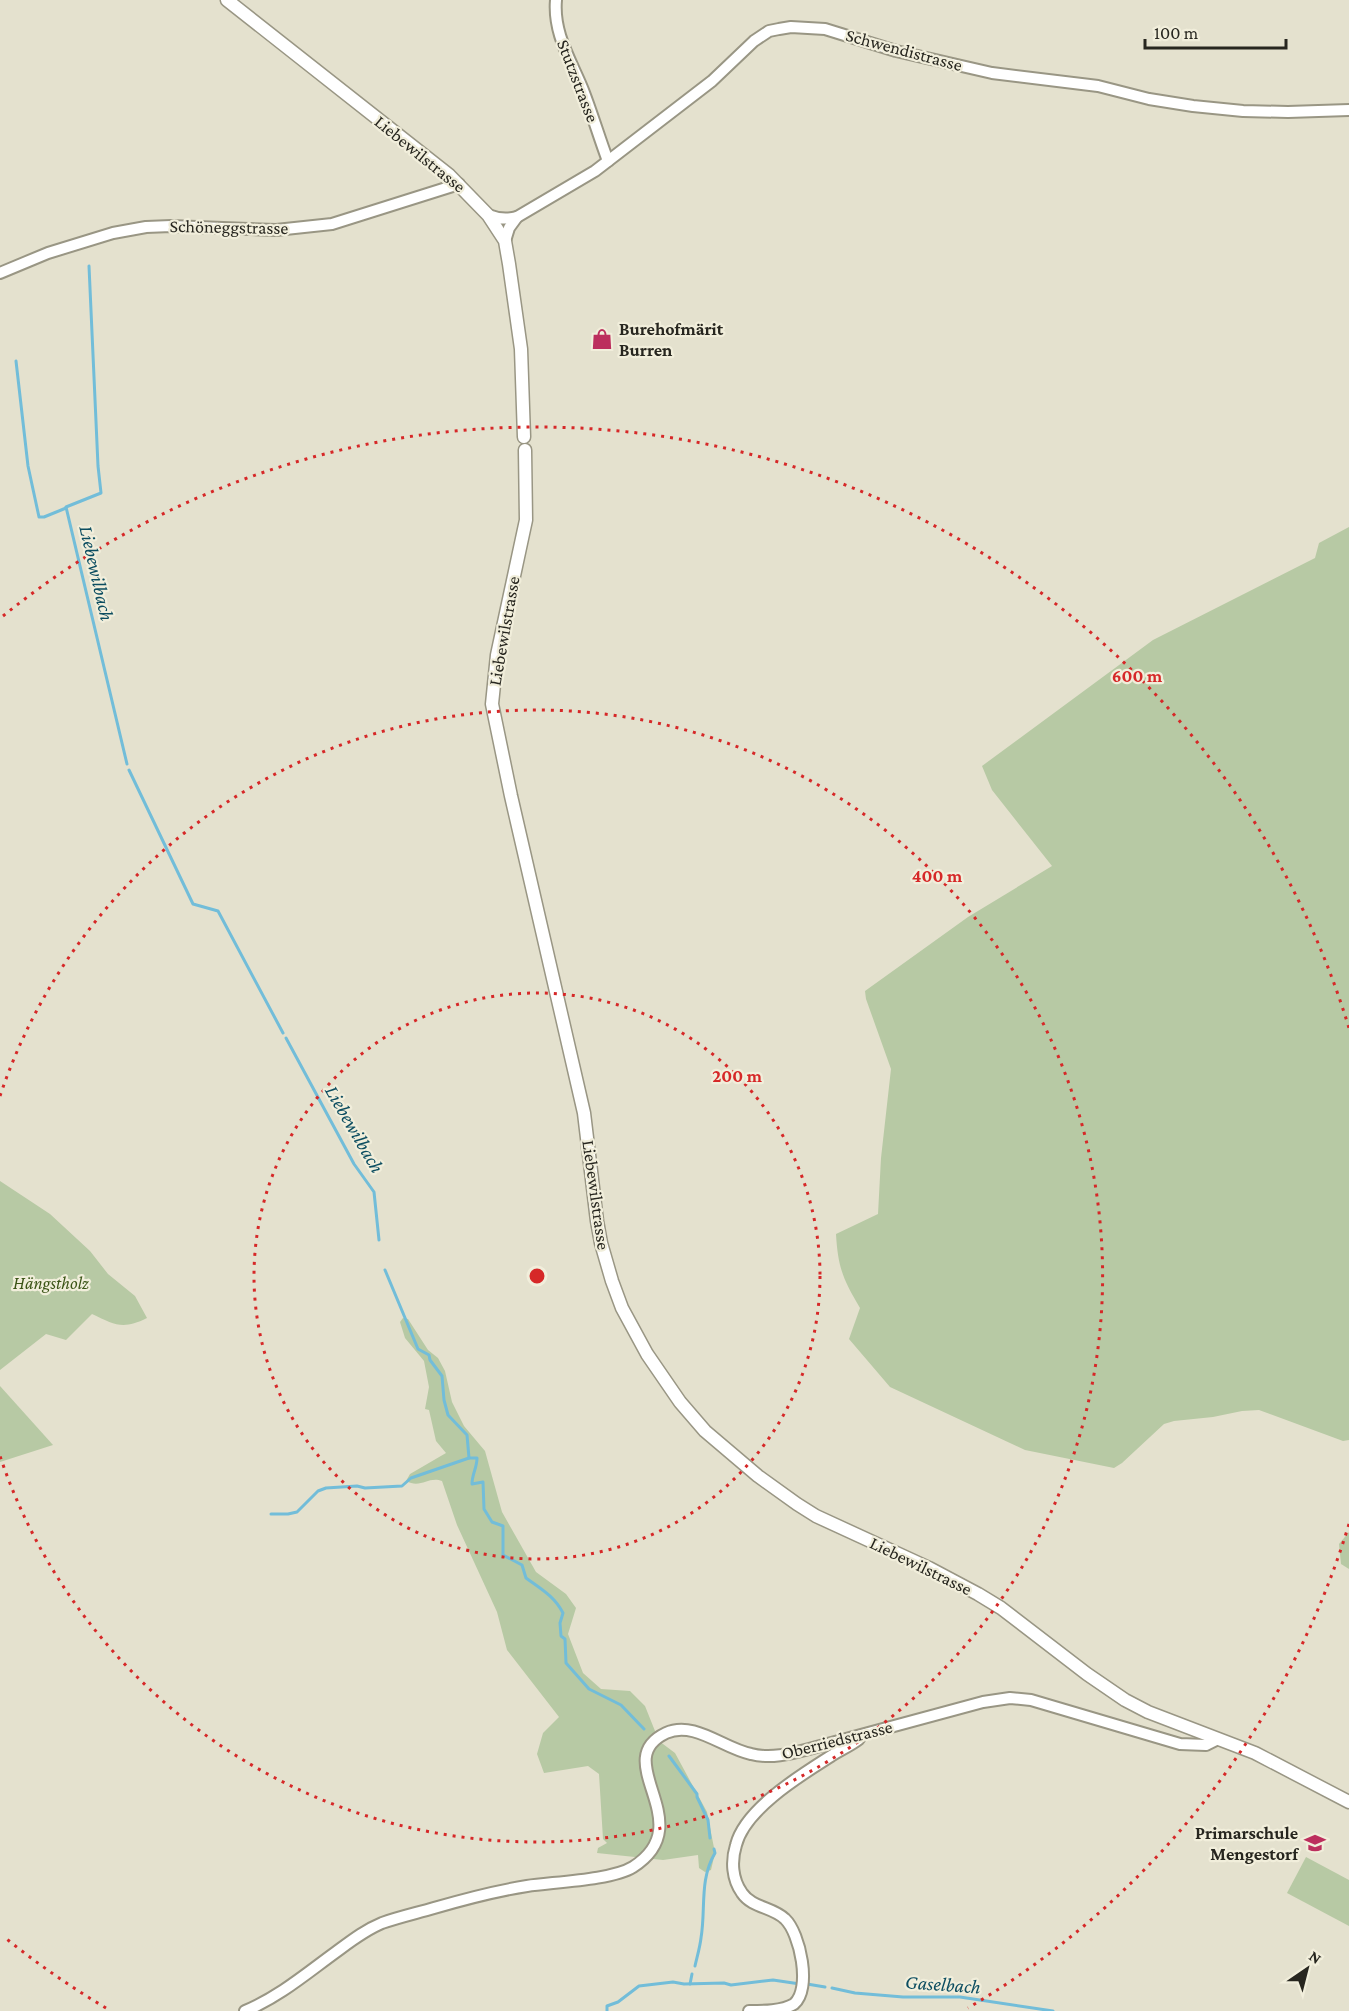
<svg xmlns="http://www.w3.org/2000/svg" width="1349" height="2011" viewBox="0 0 1349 2011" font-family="'Crimson Pro',serif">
	<rect width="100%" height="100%" fill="#e4e1ce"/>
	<!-- green -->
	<g fill="#b7c9a4">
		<path d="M1349,527V1440L1343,1441L1259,1410L1242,1411L1213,1417L1174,1421L1164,1424L1122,1463L1114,1468L1025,1450L890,1387L849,1339L860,1308C843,1279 838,1268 836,1234L878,1214L881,1158L891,1069L866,999L865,991L968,917L1052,866L992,790L982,766L1153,640L1315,558L1319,543Z"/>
		<path d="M0,1181L50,1214L90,1251L108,1274L135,1296L147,1318C123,1330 115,1325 92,1314L66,1340L46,1334L0,1370Z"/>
		<path d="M403,1318L408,1319L428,1350L438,1358L445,1371L452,1402L464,1426L485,1451L502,1512L536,1572L566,1594L576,1608L568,1634L583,1673L601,1689L630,1691L645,1706L659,1741L675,1753L707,1812L715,1853L711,1870L705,1872L699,1868L698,1855L663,1860L597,1853L598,1848L607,1843L603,1839L599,1774L588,1766L544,1773L537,1754L543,1733L559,1717L507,1650L497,1612L457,1525L442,1481C428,1476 421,1489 406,1481L410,1474L446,1453L436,1441L429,1410L425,1409L429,1387L424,1361L405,1338L400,1322Z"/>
		<polygon points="0,1386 53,1445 0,1462"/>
		<polygon points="1349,1532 1349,1569 1341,1564 1339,1544"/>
		<polygon points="1306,1857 1349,1880 1349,1926 1287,1893"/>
	</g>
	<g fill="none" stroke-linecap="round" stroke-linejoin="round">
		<!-- stream -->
		<g stroke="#72bdd9" stroke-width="3">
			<polyline points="89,266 98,466 101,493 66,507 127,764"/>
			<polyline points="16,361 28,466 39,517 44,517 66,508"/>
			<polyline points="129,770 193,904 218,911 283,1033"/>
			<polyline points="286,1038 354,1164 374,1192 379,1240"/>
			<path d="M385,1270L418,1349L429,1355L430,1360L442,1376L444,1400L448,1415L467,1435L469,1458H477C477,1468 472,1474 472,1484L483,1482L484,1509L492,1522L503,1526V1555L522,1565L526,1578C541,1589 554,1596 563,1613L560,1623L561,1636L565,1639L566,1663L589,1689L621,1705L644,1729"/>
			<polyline points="271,1514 288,1514 297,1512 318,1491 326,1488 357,1486 365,1488 402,1486 411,1478 469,1458"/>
			<polyline points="669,1756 697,1794 697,1797 708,1820 710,1838"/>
			<path d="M695,1966C697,1957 700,1947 701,1938C706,1909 699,1880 715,1853L714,1849"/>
			<polyline points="690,1984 692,1974"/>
			<polyline points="807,1984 825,1987"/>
			<polyline points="832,1988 855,1993 903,1997 960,1997 1053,2011"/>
			<polyline points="607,2011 607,2006 618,2002 639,1986 673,1982 684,1984 724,1983 731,1985 773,1980 800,1984"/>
		</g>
		<defs>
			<g id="minor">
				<path d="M556,0C553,34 571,60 583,90C592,113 599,137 608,161"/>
				<path d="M488,215C498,219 506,220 517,217"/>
				<polyline points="505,241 509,228 517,217 595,171 712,81 754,41 769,31 779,29 791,27 825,29 896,51 992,73 1098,86 1149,99 1193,106 1243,111 1288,112 1349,110"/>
				<polyline points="0,273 48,253 113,233 146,227 171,226 276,230 332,224 459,184"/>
				<path d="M245,2011C279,1997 307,1973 336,1952C351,1941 365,1930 382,1923C399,1917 417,1913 434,1908C465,1899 495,1891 527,1886C554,1882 612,1880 633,1867C702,1823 607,1761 666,1733C694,1720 724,1749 751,1754C770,1759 790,1754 809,1749L983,1702L1010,1698L1031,1700L1180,1744L1206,1745L1218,1739"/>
				<path d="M749,2011C763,2011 782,2011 794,2004C812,1989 800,1933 785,1919C773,1907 752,1908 742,1893C732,1879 731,1861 736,1845C745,1809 801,1775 831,1756C840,1750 850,1746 859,1739"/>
			</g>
			<g id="tertiary">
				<polyline points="227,0 449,175 488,215 505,241 509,264 521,349 524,437"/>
				<polyline points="525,450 526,520 497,655 492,704 511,796 584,1113 597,1221 601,1243 612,1281 622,1308 647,1354 680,1402 705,1431 758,1476 797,1504 816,1516 929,1568 978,1594 1001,1608 1087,1674 1125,1700 1148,1712 1255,1753 1349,1802"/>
			</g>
		</defs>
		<!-- minor casing -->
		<use href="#minor" stroke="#999684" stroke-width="14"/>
		<!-- tertiary casing -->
		<use href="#tertiary" stroke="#999684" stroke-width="15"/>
		<!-- minor -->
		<use href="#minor" stroke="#fff" stroke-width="10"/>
		<!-- tertiary -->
		<use href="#tertiary" stroke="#fff" stroke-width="12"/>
	</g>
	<!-- distance rings -->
	<g fill="none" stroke="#d62828" stroke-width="3" stroke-dasharray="3 6">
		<circle cx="537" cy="1276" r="283"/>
		<path d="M0 1096A566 566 0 1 1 0 1456"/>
		<path d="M1349 1524A849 849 0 0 1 968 2008M106 2008A849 849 0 0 1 3 1936M3 616A849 849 0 0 1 1349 1028"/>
	</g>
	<!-- icons -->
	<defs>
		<symbol id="shop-bare" viewBox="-9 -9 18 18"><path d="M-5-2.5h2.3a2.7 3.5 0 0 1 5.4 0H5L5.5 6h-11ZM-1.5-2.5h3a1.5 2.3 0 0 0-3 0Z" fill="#bc2e5d" stroke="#f1eedb" stroke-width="2.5" paint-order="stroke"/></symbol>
		<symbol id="school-bare" viewBox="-9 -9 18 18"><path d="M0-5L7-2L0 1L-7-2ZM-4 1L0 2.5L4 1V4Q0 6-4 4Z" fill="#bc2e5d" stroke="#f1eedb" stroke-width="2.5" paint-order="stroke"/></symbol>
	</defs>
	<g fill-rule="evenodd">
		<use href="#shop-bare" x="587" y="324" width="30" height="30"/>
		<use href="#school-bare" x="1300" y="1828" width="30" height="30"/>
	</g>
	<g text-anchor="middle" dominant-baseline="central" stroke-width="4.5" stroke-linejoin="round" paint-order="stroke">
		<!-- street labels -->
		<g font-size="18" fill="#27261f" stroke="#f1eedb">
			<text transform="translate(904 50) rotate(15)">Schwendistrasse</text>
			<text transform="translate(578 81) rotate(69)">Stutzstrasse</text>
			<text transform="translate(420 154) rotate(39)">Liebewilstrasse</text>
			<text transform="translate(229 227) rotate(1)">Schöneggstrasse</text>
			<text transform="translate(504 631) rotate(-80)">Liebewilstrasse</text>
			<text transform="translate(596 1195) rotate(82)">Liebewilstrasse</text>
			<text transform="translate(921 1566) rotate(26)">Liebewilstrasse</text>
			<text transform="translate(837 1740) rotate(-14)">Oberriedstrasse</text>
		</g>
		<!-- poi labels -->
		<g font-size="18" font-weight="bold" fill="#27261f" stroke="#f1eedb" text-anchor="start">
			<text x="619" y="329">Burehofmärit<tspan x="619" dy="21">Burren</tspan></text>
			<text x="1298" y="1833" text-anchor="end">Primarschule<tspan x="1298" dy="21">Mengestorf</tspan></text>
		</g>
		<!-- park labels -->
		<g font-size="18" font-style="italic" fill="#3b5416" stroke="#f1eedb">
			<text x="51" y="1283">Hängstholz</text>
		</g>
		<!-- water labels -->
		<g font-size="20" font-style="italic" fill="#0c4d60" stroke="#f1eedb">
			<text transform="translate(97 573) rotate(77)">Liebewilbach</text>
			<text transform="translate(355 1129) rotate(60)">Liebewilbach</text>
			<text transform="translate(943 1984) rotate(4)">Gaselbach</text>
		</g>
	</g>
	<circle cx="537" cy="1276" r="9" fill="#d62828" stroke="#f1eedb" stroke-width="3"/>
	<g font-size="18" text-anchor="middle" font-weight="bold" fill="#d62828" stroke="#f1eedb" stroke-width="4.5" stroke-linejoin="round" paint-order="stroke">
		<text x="1137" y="682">600 m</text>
		<text x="937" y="882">400 m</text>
		<text x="737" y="1082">200 m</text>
	</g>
	<!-- north arrow -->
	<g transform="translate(1307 1969) rotate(35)" stroke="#f1eedb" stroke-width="4.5" paint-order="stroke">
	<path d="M0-4.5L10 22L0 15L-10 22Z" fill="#27261f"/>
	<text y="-9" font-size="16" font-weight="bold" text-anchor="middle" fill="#27261f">N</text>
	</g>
	<!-- scale -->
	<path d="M1145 39v9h141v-9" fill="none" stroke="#27261f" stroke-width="3"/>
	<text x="1154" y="39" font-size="18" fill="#27261f" stroke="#f1eedb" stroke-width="4.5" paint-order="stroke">100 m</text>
</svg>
